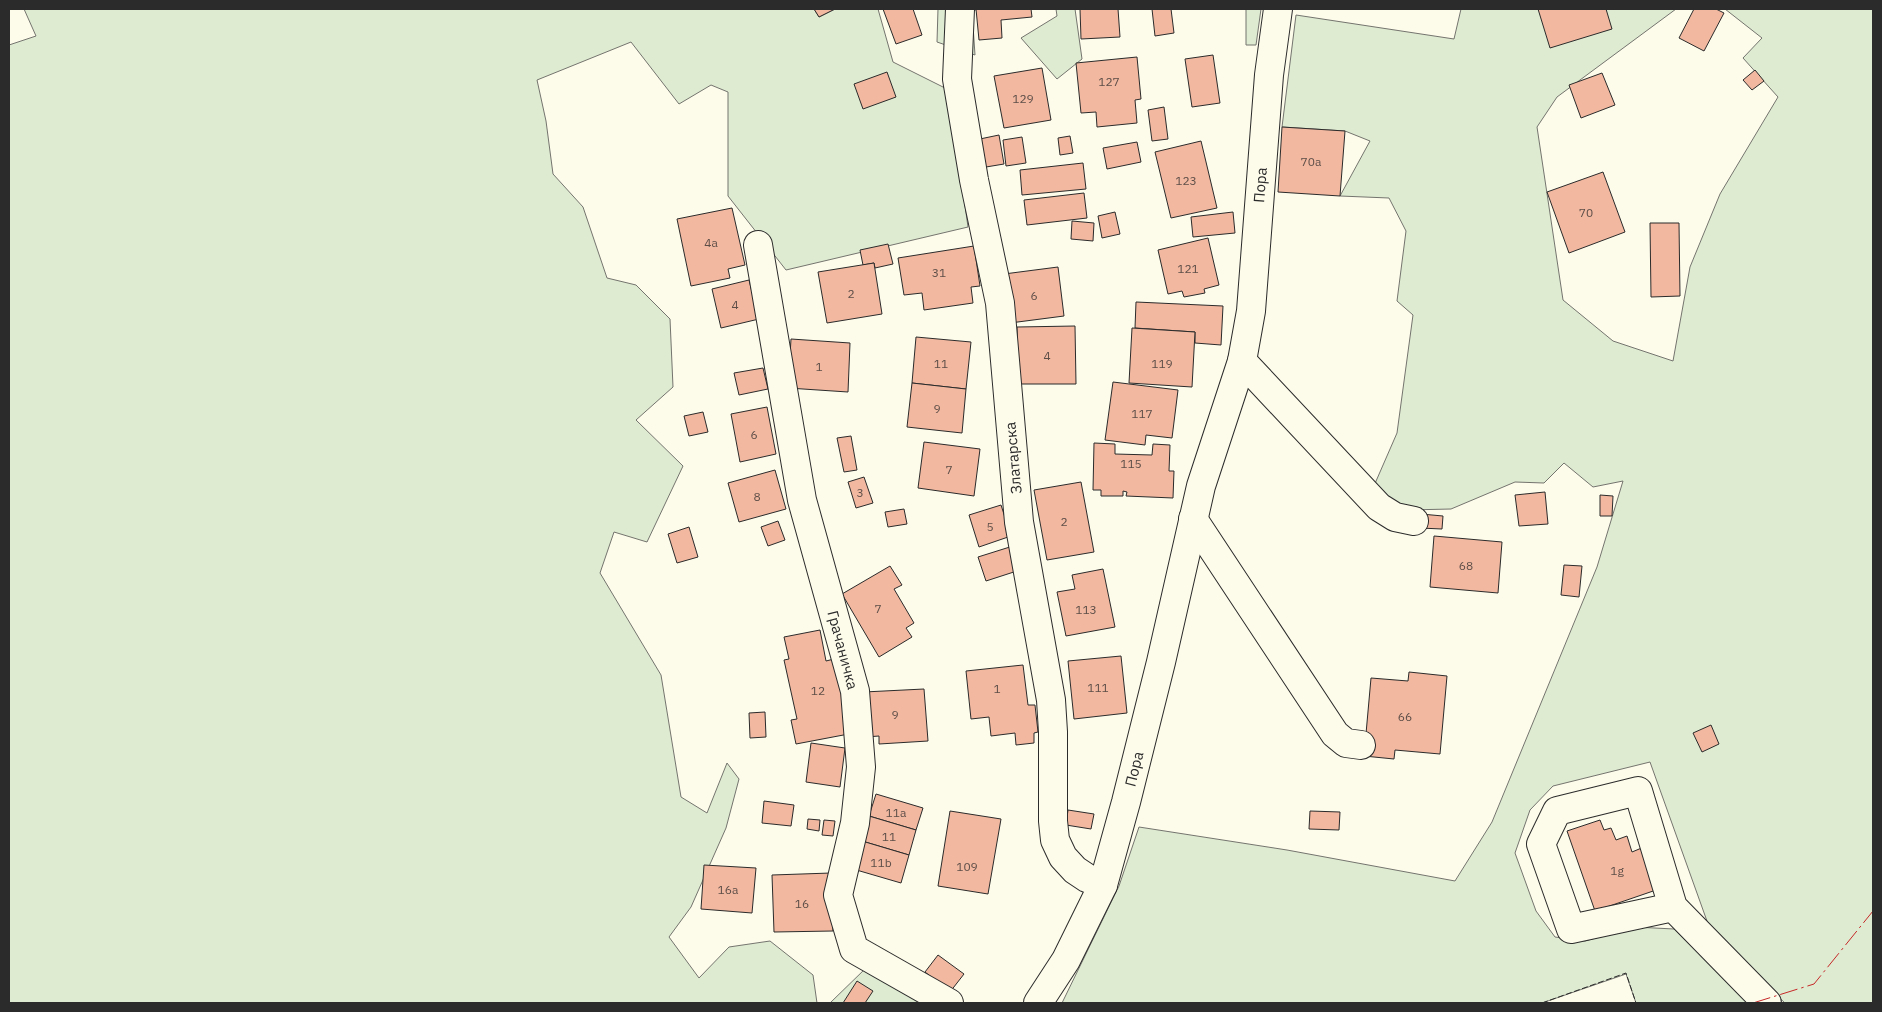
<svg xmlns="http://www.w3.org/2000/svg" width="1882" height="1012" viewBox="0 0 1882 1012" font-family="'IBM Plex Sans',sans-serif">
	<rect width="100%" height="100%" fill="#fdfbea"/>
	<!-- green -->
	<g fill="#deebd1" stroke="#74746e">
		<polygon points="24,9 814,9 819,17 835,9 878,9 893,62 949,90 968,227 786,270 728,196 728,92 711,85 679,104 631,42 537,80 546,121 553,174 583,207 607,278 636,285 670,319 673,387 636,420 683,466 647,542 614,532 600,573 661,675 681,797 707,813 727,763 739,779 726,828 691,907 669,937 699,978 729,947 770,941 813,975 817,1003 9,1003 9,45 36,36"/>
		<polygon points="938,9 979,9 972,11 975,55 937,42"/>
		<polygon points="1056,9 1075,9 1082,59 1057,79 1021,38 1057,16"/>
		<polygon points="1246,9 1261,9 1256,45 1246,45"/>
		<polygon points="1461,9 1676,9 1557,97 1537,127 1563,300 1613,341 1673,361 1690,267 1720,194 1778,97 1743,58 1762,38 1725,9 1873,9 1873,1003 1785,1003 1712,935 1650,762 1553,786 1530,810 1515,853 1536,911 1555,937 1585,941 1635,927 1674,929 1748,1003 1636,1003 1626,974 1542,1003 1062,1003 1119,886 1139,827 1287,850 1455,881 1492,822 1597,567 1623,481 1593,487 1564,463 1544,483 1515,482 1451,509 1363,511 1397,433 1413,315 1397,301 1406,231 1389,198 1340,196 1370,141 1345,131 1282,127 1296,15 1454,39"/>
		<polygon points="866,968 929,1003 830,1003"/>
	</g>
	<!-- building -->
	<g fill="#f2b8a0" stroke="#2b2b2b">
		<polygon points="814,9 835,9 819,17"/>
		<polygon points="883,9 913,9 922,35 896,44"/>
		<polygon points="976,9 1031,9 1032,17 1001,20 1002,38 979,40"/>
		<polygon points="1080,9 1118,9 1120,37 1081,39"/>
		<polygon points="1152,9 1171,9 1174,33 1155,36"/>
		<polygon points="1538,9 1606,9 1612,29 1550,48"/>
		<polygon points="1694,9 1716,9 1724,13 1704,51 1679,38"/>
		<polygon points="1213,55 1220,103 1192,107 1185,59"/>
		<polygon points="1137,57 1141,99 1135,100 1137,123 1097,127 1096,112 1081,113 1076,63"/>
		<polygon points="1042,68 1051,120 1004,128 994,76"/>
		<polygon points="1755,70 1764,81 1752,90 1743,80"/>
		<polygon points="887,72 896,97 863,109 854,84"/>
		<polygon points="1602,73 1615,105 1581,118 1569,85"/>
		<polygon points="1164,107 1168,139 1152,141 1148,110"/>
		<polygon points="1282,127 1345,131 1340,196 1278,192"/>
		<polygon points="999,135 1004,164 980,168 975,140"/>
		<polygon points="1070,136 1073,153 1060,155 1058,138"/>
		<polygon points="1022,137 1026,163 1006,166 1003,140"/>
		<polygon points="1201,141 1217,208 1171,218 1155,152"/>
		<polygon points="1137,142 1141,162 1107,169 1103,148"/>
		<polygon points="1083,163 1086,189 1022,195 1020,170"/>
		<polygon points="1603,172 1625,232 1569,253 1547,192"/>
		<polygon points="1084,193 1087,218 1027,225 1024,200"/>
		<polygon points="732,208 745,265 728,269 730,278 691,286 677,219"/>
		<polygon points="1115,212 1120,234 1102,238 1098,216"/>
		<polygon points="1233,212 1235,233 1193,237 1191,217"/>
		<polygon points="1072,221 1094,223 1093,241 1071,239"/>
		<polygon points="1650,223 1679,223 1680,296 1651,297"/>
		<polygon points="1208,238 1219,285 1204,289 1205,293 1184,297 1182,291 1168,294 1158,250"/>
		<polygon points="888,244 893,264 875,268 874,263 863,265 860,250"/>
		<polygon points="974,246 980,286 971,287 973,303 924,310 922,293 904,295 898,258"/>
		<polygon points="874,263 882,314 827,323 818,272"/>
		<polygon points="1058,267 1064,316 1010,323 1004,274"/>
		<polygon points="749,280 759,319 721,328 712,289"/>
		<polygon points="1136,302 1223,306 1221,345 1195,343 1195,332 1135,328"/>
		<polygon points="1075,326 1076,384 1018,384 1017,327"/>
		<polygon points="1132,328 1195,332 1192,387 1129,383"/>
		<polygon points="916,337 971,342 966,389 912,383"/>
		<polygon points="791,339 850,343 848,392 788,388"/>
		<polygon points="763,368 768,389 739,395 734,373"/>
		<polygon points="1113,382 1178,390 1172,438 1146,435 1145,445 1105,440"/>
		<polygon points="912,383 966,389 962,433 907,427"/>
		<polygon points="767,407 776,454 740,462 731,414"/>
		<polygon points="703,412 708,432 689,436 684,416"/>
		<polygon points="851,436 857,470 844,472 837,438"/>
		<polygon points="924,442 980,449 974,496 918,488"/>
		<polygon points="1094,443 1115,444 1115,454 1152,455 1153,444 1170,445 1169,471 1174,471 1173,498 1126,496 1127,492 1123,491 1123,496 1101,496 1101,490 1093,490"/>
		<polygon points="775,470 786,509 739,522 728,483"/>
		<polygon points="864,477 873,503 856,508 848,482"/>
		<polygon points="1081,482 1094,552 1047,560 1034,490"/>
		<polygon points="1545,492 1548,524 1519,526 1515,495"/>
		<polygon points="1600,495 1613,496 1612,516 1600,516"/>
		<polygon points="1001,505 1011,536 979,547 969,515"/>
		<polygon points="904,509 907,524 888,527 885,512"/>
		<polygon points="1421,514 1443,516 1442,529 1420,528"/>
		<polygon points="778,521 785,540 768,546 761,527"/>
		<polygon points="689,527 698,557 677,563 668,534"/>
		<polygon points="1434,536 1502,542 1498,593 1430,587"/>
		<polygon points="1013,546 1020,570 986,581 978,557"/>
		<polygon points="1564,565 1582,566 1579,597 1561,595"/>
		<polygon points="890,566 902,585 894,589 914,623 906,628 912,637 879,657 842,594"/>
		<polygon points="1103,569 1115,627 1066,636 1057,592 1075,589 1072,575"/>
		<polygon points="820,630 826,661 838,658 854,733 796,744 791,720 797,719 784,660 789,659 784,637"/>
		<polygon points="1121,656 1127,713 1074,719 1068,661"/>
		<polygon points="1023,665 1028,705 1035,705 1038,732 1034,733 1034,743 1016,745 1015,733 991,736 989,717 971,719 966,671"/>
		<polygon points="1409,672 1447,676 1440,754 1395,750 1394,759 1364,756 1371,678 1408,681"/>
		<polygon points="924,689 928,741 879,744 879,736 866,737 864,692"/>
		<polygon points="765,712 766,737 750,738 749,713"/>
		<polygon points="1711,725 1719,744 1702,752 1693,733"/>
		<polygon points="811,743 845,748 840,787 806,782"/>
		<polygon points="876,794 923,808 916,830 869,816"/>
		<polygon points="764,801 794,805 791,826 762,823"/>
		<polygon points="1068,810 1094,814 1091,829 1066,825"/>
		<polygon points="950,811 1001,819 988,894 938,886"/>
		<polygon points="1310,811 1340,812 1339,830 1309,829"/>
		<polygon points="869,816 916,830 909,855 862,841"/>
		<polygon points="808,819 820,820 819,831 807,829"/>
		<polygon points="824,820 835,821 833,836 822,835"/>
		<polygon points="1600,820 1604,830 1611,828 1616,840 1627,836 1632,852 1644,847 1659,889 1595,911 1567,831"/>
		<polygon points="862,841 909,855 901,883 853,869"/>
		<polygon points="704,865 756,868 752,913 701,909"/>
		<polygon points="831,873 833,931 774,932 772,875"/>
		<polygon points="938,955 964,974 950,992 925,972"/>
		<polygon points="857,981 873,991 865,1003 843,1003"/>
	</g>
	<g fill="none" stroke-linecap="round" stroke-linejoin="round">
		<defs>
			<g id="minor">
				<polyline points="960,9 957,79 974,180 1000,303 1019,522 1051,700 1053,732 1053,821 1055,840 1063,857 1075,870 1087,878 1103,885"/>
				<polyline points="758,245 802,500 855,691 861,767 855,823 838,895 854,949 949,1003"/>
				<polyline points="1242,361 1379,507 1395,517 1414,521"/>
				<polyline points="1193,519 1335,734 1346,743 1361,745"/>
				<polyline points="1673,907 1571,929 1541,844 1557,811 1638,791 1673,907 1767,1003"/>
				<polyline points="1038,1003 1066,960 1103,885 1126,802 1161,662 1201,486 1242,361 1251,311 1269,75 1278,9"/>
			</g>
		</defs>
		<!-- minor casing -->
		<use href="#minor" stroke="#2b2b2b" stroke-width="30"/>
		<!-- minor -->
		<use href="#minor" stroke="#fdfbea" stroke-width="28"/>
		<!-- fence -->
		<polyline stroke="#2b2b2b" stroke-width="1" stroke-dasharray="6 2.5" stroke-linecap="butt" points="1542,1003 1626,973 1636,1003"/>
		<!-- power -->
		<polyline stroke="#c62828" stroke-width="1" stroke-dasharray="18 4 2.5 4" stroke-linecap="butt" points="1753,1003 1814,984 1873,911"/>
	</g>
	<g text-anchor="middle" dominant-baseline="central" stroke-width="4" stroke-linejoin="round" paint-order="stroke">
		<!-- number labels -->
		<g font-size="12" fill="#5d4e48">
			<text x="1109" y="81">127</text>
			<text x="1023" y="98">129</text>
			<text x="1311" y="161">70a</text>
			<text x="1186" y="180">123</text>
			<text x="1586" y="212">70</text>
			<text x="711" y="242">4a</text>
			<text x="1188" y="268">121</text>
			<text x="939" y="272">31</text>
			<text x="851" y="293">2</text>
			<text x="1034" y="295">6</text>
			<text x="735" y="304">4</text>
			<text x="1047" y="355">4</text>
			<text x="941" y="363">11</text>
			<text x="1162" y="363">119</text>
			<text x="819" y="366">1</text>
			<text x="937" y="408">9</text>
			<text x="1142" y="413">117</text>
			<text x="754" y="434">6</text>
			<text x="1131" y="463">115</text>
			<text x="949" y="469">7</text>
			<text x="860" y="492">3</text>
			<text x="757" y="496">8</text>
			<text x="1064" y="521">2</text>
			<text x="990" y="526">5</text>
			<text x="1466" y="565">68</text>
			<text x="878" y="608">7</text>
			<text x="1086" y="609">113</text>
			<text x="1098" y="687">111</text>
			<text x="997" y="688">1</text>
			<text x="818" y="690">12</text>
			<text x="895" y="714">9</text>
			<text x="1405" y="716">66</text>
			<text x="896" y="812">11a</text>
			<text x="889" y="836">11</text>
			<text x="881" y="862">11b</text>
			<text x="967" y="866">109</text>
			<text x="1617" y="870">1g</text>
			<text x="728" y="889">16a</text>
			<text x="802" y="903">16</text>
		</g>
		<!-- street labels -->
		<g font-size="15" fill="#2b2b2b" stroke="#fdfbea">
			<text transform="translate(1260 185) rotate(-85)">Пора</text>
			<text transform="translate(1013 458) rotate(-95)">Златарска</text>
			<text transform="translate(843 650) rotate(75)">Грачаничка</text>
			<text transform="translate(1134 769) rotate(-76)">Пора</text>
		</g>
	</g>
	<!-- border -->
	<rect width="1882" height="1012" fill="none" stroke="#2b2b2b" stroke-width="20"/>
</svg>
